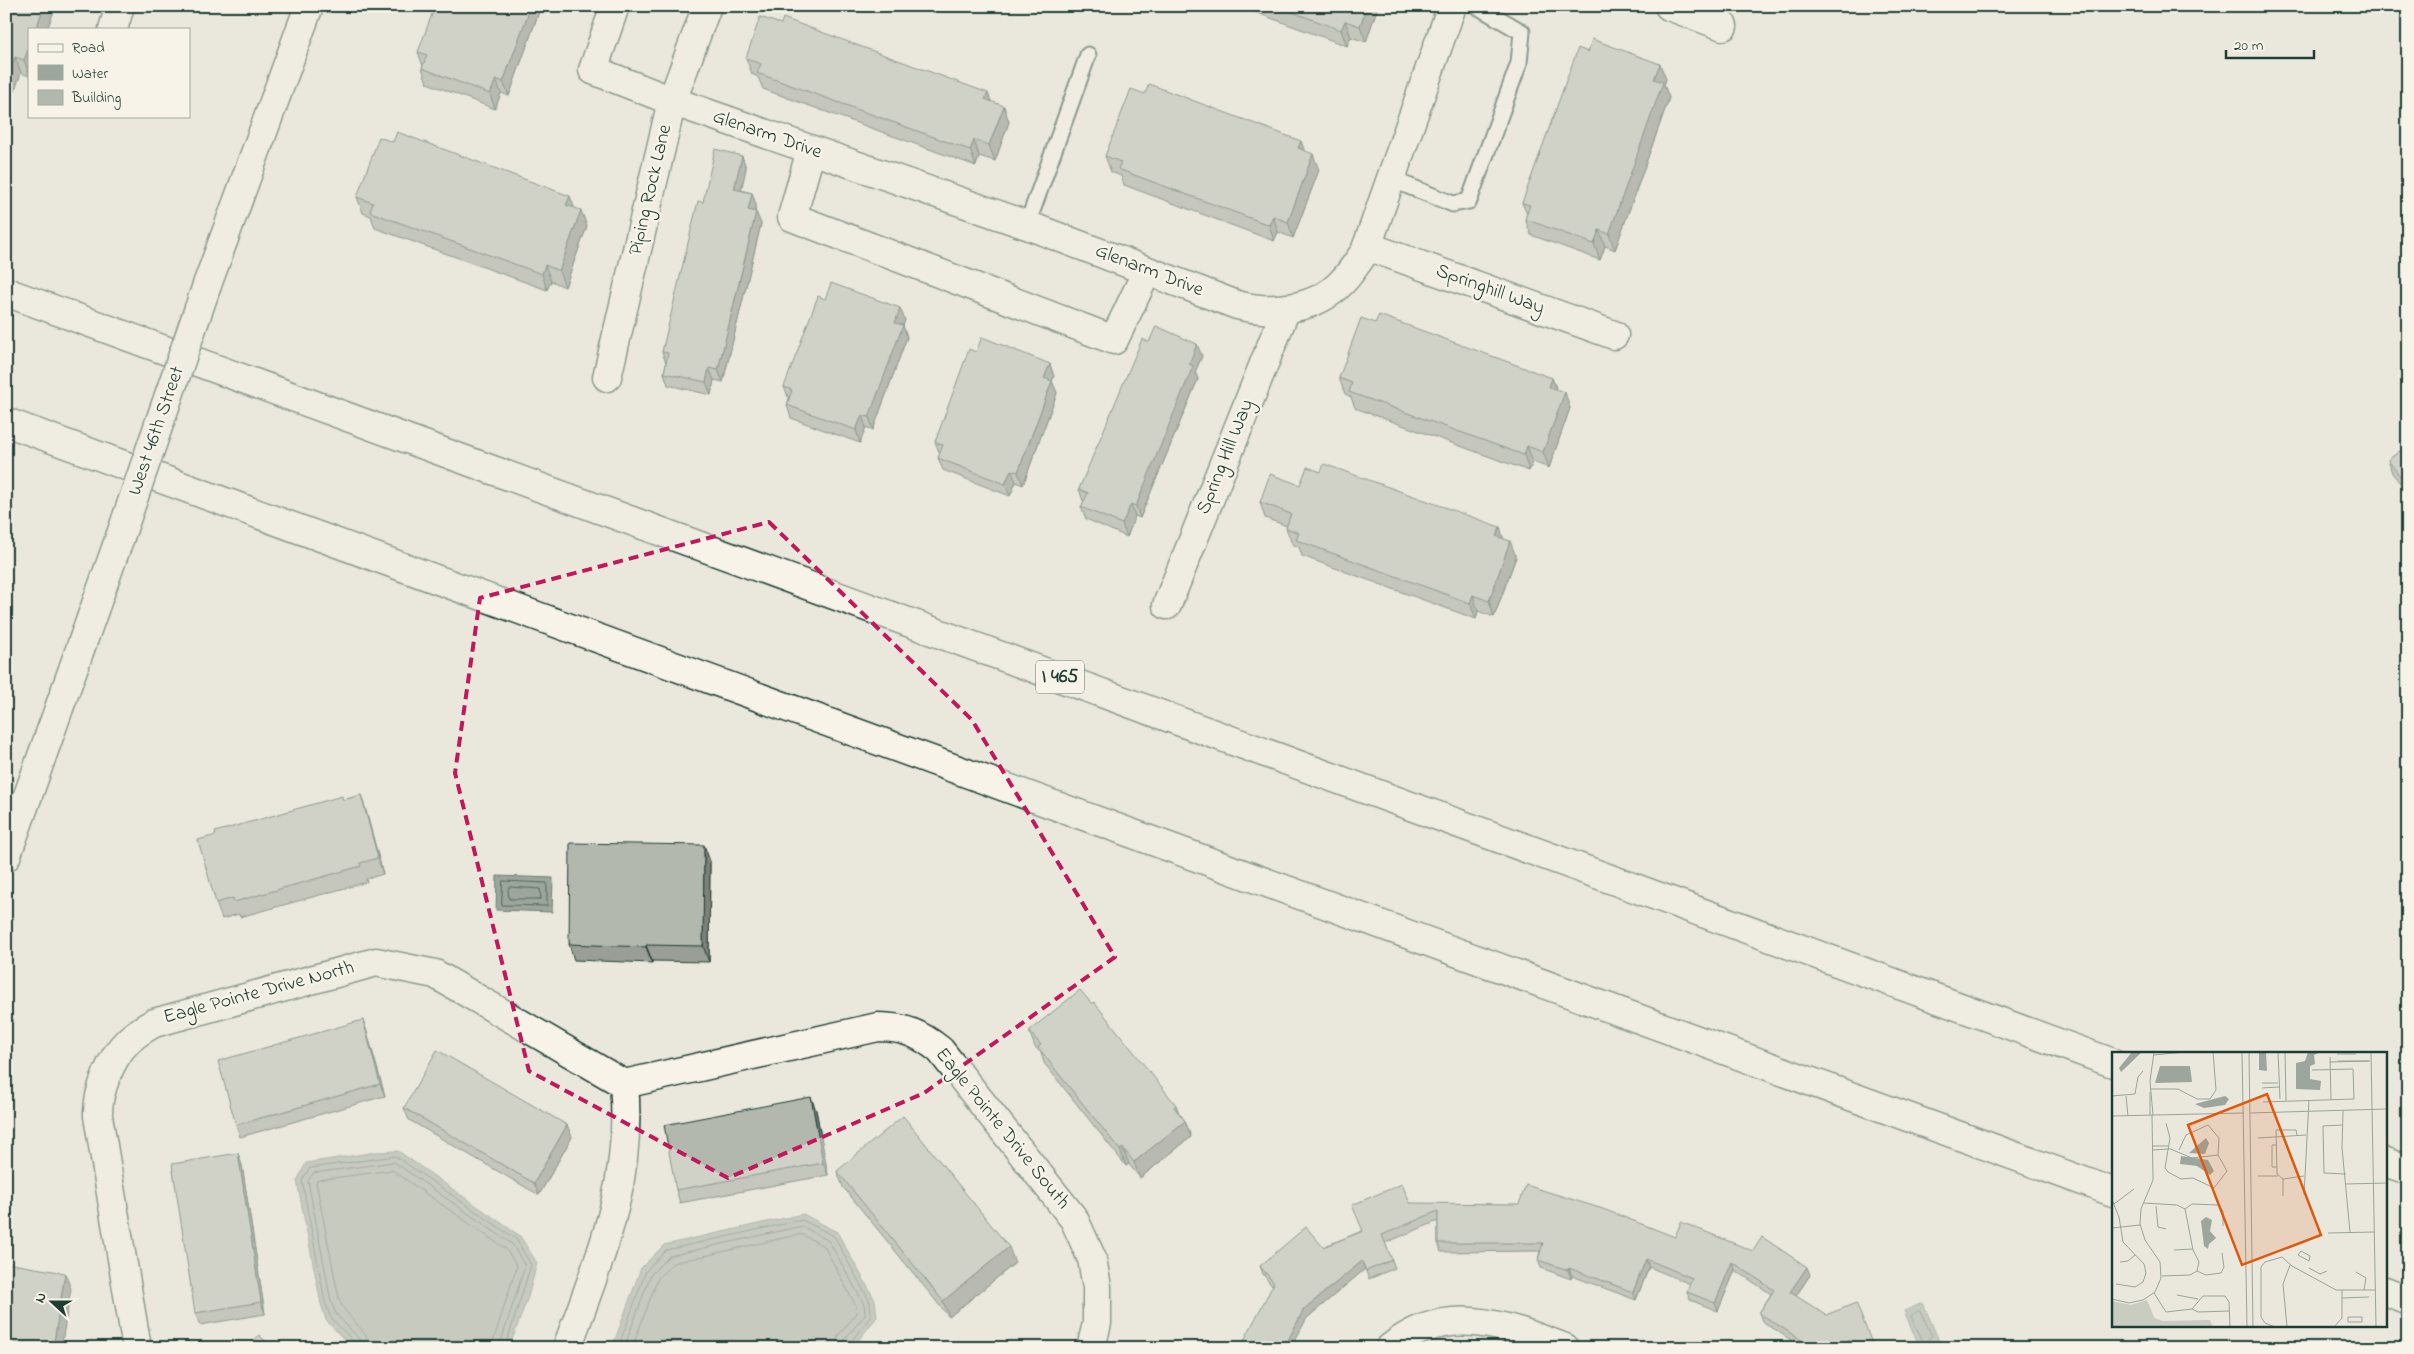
<svg xmlns="http://www.w3.org/2000/svg" width="2414" height="1354" viewBox="0 0 2414 1354" font-family="'Indie Flower',sans-serif">
	<rect width="100%" height="100%" fill="#eae8dd"/>
	<filter id="ink" filterUnits="userSpaceOnUse"><feTurbulence type="fractalNoise" baseFrequency=".02" numOctaves="2"/><feDisplacementMap in="SourceGraphic" scale="10" xChannelSelector="R" yChannelSelector="G"/><feConvolveMatrix kernelMatrix="1 2 1 2 8 2 1 2 1" color-interpolation-filters="sRGB"/></filter>
	<g filter="url(#ink)">
		<!-- water -->
		<g fill="#9ca69c" stroke="#6a7c72">
			<polygon points="497,876 553,878 552,912 496,910"/>
			<polygon points="398,1151 520,1236 537,1263 528,1297 509,1348 352,1348 326,1320 321,1304 297,1181 306,1163 376,1152"/>
			<polygon points="803,1214 837,1232 875,1300 877,1317 852,1348 612,1348 641,1268 664,1245"/>
			<polygon points="1923,1303 1939,1341 1920,1348 1904,1311"/>
		</g>
		<g fill="none" stroke-linecap="round" stroke-linejoin="round">
			<!-- shore -->
			<g stroke="#51675e" stroke-width="1">
				<polygon points="503,881 547,883 547,906 502,905"/>
				<polygon points="510,887 540,889 541,899 509,899 508,890"/>
				<polygon points="1918,1311 1921,1312 1932,1336 1925,1342 1922,1340 1911,1316"/>
				<polyline points="355,1348 354,1342 331,1318 325,1302 302,1180 310,1168 395,1156 516,1239 531,1265 505,1348"/>
				<polyline points="362,1348 359,1339 336,1314 331,1301 308,1181 313,1173 394,1162 512,1244 525,1266 499,1348"/>
				<path d="M369,1348C369,1329 346,1319 339,1299L316,1182L318,1180L392,1170L506,1249L517,1266L491,1348"/>
				<polyline points="618,1348 646,1271 666,1250 802,1220 834,1236 870,1302 871,1316 850,1343 849,1348"/>
				<polyline points="624,1348 651,1274 669,1256 802,1226 829,1241 864,1304 865,1315 844,1340 843,1348"/>
				<polyline points="632,1348 658,1278 673,1263 801,1234 824,1246 856,1306 857,1313 838,1336 835,1348"/>
			</g>
			<defs>
				<g id="service">
					<polyline points="1391,179 1453,204 1469,201 1519,63 1522,32 1477,6"/>
					<polyline points="1027,225 1088,55"/>
				</g>
				<g id="minor">
					<path d="M615,6L593,70L672,101L1027,225L1237,305C1272,314 1316,310 1342,282C1351,273 1357,262 1365,252L1452,6"/>
					<polyline points="1669,6 1723,26"/>
					<polyline points="113,29 120,6"/>
					<polyline points="811,150 792,217 1114,340 1147,271"/>
					<polyline points="1367,246 1614,335"/>
					<polyline points="607,377 672,101 707,6"/>
					<polyline points="1167,605 1286,309"/>
					<path d="M624,1084L878,1027C904,1027 920,1034 940,1050L1074,1219L1092,1259L1097,1287V1323L1091,1348"/>
					<path d="M137,1348L98,1116C97,1093 111,1057 128,1041C135,1034 145,1028 154,1023L376,962L435,974L624,1084"/>
					<path d="M567,1348C600,1257 633,1183 624,1084"/>
					<path d="M1390,1348C1446,1302 1505,1325 1565,1348"/>
				</g>
				<g id="tertiary">
					<polyline points="207,285 309,6"/>
					<polyline points="6,857 120,537"/>
				</g>
				<g id="motorway">
					<polyline points="6,292 2113,1063"/>
					<polyline points="6,422 2113,1192"/>
					<polyline points="2385,1162 2408,1170"/>
					<polyline points="2385,1291 2408,1300"/>
				</g>
			</defs>
			<!-- service casing -->
			<use href="#service" stroke="#1f3d34" stroke-width="19"/>
			<!-- minor casing -->
			<use href="#minor" stroke="#1f3d34" stroke-width="31"/>
			<!-- tertiary casing -->
			<use href="#tertiary" stroke="#1f3d34" stroke-width="31"/>
			<!-- motorway casing -->
			<use href="#motorway" stroke="#1f3d34" stroke-width="31"/>
			<!-- service -->
			<use href="#service" stroke="#f7f3e8" stroke-width="15"/>
			<!-- minor -->
			<use href="#minor" stroke="#f7f3e8" stroke-width="28"/>
			<!-- tertiary -->
			<use href="#tertiary" stroke="#f7f3e8" stroke-width="28"/>
			<!-- motorway -->
			<use href="#motorway" stroke="#f7f3e8" stroke-width="28"/>
			<defs>
				<polyline id="tertiary-bridge" points="120,537 207,285"/>
			</defs>
			<!-- tertiary-bridge casing -->
			<use href="#tertiary-bridge" stroke="#1f3d34" stroke-width="31" stroke-linecap="butt"/>
			<!-- tertiary-bridge -->
			<use href="#tertiary-bridge" stroke="#f7f3e8" stroke-width="28"/>
		</g>
		<!-- wall -->
		<g fill="#999e96" stroke="#1f3d34">
			<polygon points="6,6 56,6 47,29 29,29 29,76 21,73 14,92 6,89"/>
			<polygon points="541,6 509,96 501,93 495,109 427,83 422,68 423,66 418,52"/>
			<polygon points="1238,6 1378,6 1366,42 1351,37 1347,46"/>
			<polygon points="746,58 991,101 1009,122 995,161 979,156 976,166 763,89 758,77 752,74"/>
			<polygon points="1666,79 1664,85 1669,98 1615,250 1605,246 1600,260 1531,235 1525,219 1527,214 1522,203"/>
			<polygon points="1305,151 1319,170 1293,238 1278,232 1274,241 1124,185 1121,176 1111,172 1105,156"/>
			<polygon points="742,156 746,168 741,190 752,193 756,205 755,212 756,212 761,224 723,382 714,380 711,395 668,385 664,373 666,363 662,352 703,202"/>
			<polygon points="357,197 574,208 587,226 565,287 551,281 547,290 375,228 371,216 363,213"/>
			<polygon points="825,299 905,320 903,326 907,337 873,430 866,427 860,443 791,418 787,405 789,399 784,387"/>
			<polygon points="2408,316 2408,334 2403,320"/>
			<polygon points="1375,323 1552,378 1557,390 1570,408 1549,468 1533,462 1529,471 1355,408 1351,397 1345,394 1339,378"/>
			<polygon points="1149,342 1202,356 1195,372 1198,379 1140,518 1135,516 1127,537 1086,519 1081,507 1084,501 1083,501 1079,489"/>
			<polygon points="976,352 1054,376 1052,381 1057,393 1023,485 1016,482 1010,496 943,470 938,458 940,454 935,442"/>
			<polygon points="2408,445 2408,493 2392,473 2388,460"/>
			<polygon points="1300,485 1504,539 1516,557 1494,617 1478,611 1476,619 1302,556 1299,547 1292,544 1286,528 1287,526 1265,518 1260,502"/>
			<polygon points="361,795 366,811 383,874 366,879 367,882 240,917 239,914 222,919 216,903 343,800"/>
			<polygon points="710,861 709,962 652,961 652,963 574,960 569,944"/>
			<polygon points="363,1020 367,1032 385,1096 240,1137 236,1125"/>
			<polygon points="1029,1031 1180,1114 1185,1121 1191,1137 1140,1178 1129,1164 1126,1166 1044,1063 1041,1053 1035,1047"/>
			<polygon points="404,1108 567,1125 572,1137 539,1195 409,1120"/>
			<polygon points="816,1110 828,1175 680,1203 676,1190"/>
			<polygon points="242,1165 265,1314 200,1325 195,1313"/>
			<polygon points="837,1171 1015,1263 949,1317 843,1187"/>
			<polygon points="1410,1203 1675,1237 1810,1275 1796,1296 1874,1348 1803,1348 1762,1321 1759,1313 1771,1294 1735,1270 1718,1311 1690,1300 1687,1292 1690,1284 1649,1267 1636,1300 1572,1276 1571,1279 1541,1268 1538,1260 1540,1251 1441,1252 1438,1243 1438,1221 1385,1243 1395,1268 1369,1279 1365,1269 1307,1318 1272,1286 1263,1274 1260,1266 1323,1247 1362,1231"/>
		</g>
		<!-- shaded-wall -->
		<g fill="#7d817a" stroke="#1f3d34">
			<polygon points="44,6 56,6 47,29 36,29"/>
			<polygon points="531,6 541,6 509,96 503,82"/>
			<polygon points="1367,6 1378,6 1366,42 1360,26"/>
			<polygon points="1345,21 1351,37 1347,46 1341,30"/>
			<polygon points="29,47 29,74 24,60"/>
			<polygon points="15,57 21,73 14,92 8,76"/>
			<polygon points="1660,64 1666,79 1664,85 1669,98 1615,250 1609,234 1654,79"/>
			<polygon points="496,79 501,93 495,109 490,94"/>
			<polygon points="988,93 994,109 985,99"/>
			<polygon points="1004,106 1009,122 995,161 989,145"/>
			<polygon points="974,140 979,156 976,166 970,150"/>
			<polygon points="1301,141 1307,157 1298,148"/>
			<polygon points="1313,154 1319,170 1293,238 1288,222"/>
			<polygon points="742,156 746,168 739,201 734,189"/>
			<polygon points="752,193 756,205 752,222 748,210"/>
			<polygon points="570,196 576,212 566,205"/>
			<polygon points="581,210 587,226 565,287 559,271"/>
			<polygon points="756,212 761,224 723,382 718,370"/>
			<polygon points="1273,216 1278,232 1274,241 1269,225"/>
			<polygon points="1599,230 1605,246 1600,260 1594,244"/>
			<polygon points="545,265 551,281 547,290 542,274"/>
			<polygon points="900,308 905,320 903,326 907,337 873,430 869,417 895,323"/>
			<polygon points="1197,344 1202,356 1195,372 1198,379 1140,518 1136,506"/>
			<polygon points="1050,364 1054,376 1049,390 1044,378"/>
			<polygon points="709,368 714,380 711,395 706,382"/>
			<polygon points="1552,378 1558,394 1549,387"/>
			<polygon points="1052,381 1057,393 1023,485 1018,472"/>
			<polygon points="1565,392 1570,408 1549,468 1543,452"/>
			<polygon points="862,415 866,427 860,443 856,430"/>
			<polygon points="1527,446 1533,462 1529,471 1524,455"/>
			<polygon points="1011,470 1016,482 1010,496 1005,484"/>
			<polygon points="1131,504 1135,516 1127,537 1122,524"/>
			<polygon points="1500,527 1505,543 1496,536"/>
			<polygon points="1510,541 1516,557 1494,617 1489,601"/>
			<polygon points="1473,595 1478,611 1476,619 1470,603"/>
			<polygon points="361,795 366,811 383,874 378,858"/>
			<polygon points="704,845 710,861 709,962 703,946"/>
			<polygon points="646,945 652,961 652,963 646,947"/>
			<polygon points="363,1020 367,1032 385,1096 380,1084"/>
			<polygon points="811,1097 816,1110 828,1175 823,1163"/>
			<polygon points="1176,1105 1182,1121 1174,1107"/>
			<polygon points="1185,1121 1191,1137 1140,1178 1134,1162"/>
			<polygon points="567,1125 572,1137 539,1195 534,1183"/>
			<polygon points="1123,1148 1129,1164 1126,1166 1120,1150"/>
			<polygon points="238,1153 242,1165 265,1314 261,1302"/>
			<polygon points="1009,1247 1015,1263 949,1317 943,1301"/>
			<polygon points="1646,1259 1649,1267 1636,1300 1633,1292"/>
			<polygon points="1362,1261 1365,1269 1307,1318 1291,1348 1284,1348 1304,1309"/>
			<polygon points="1732,1262 1735,1270 1718,1311 1715,1303"/>
			<polygon points="1807,1267 1810,1275 1793,1300 1790,1292"/>
			<polygon points="1569,1268 1572,1276 1571,1279 1568,1270"/>
			<polygon points="65,1273 71,1289 61,1348 53,1348"/>
		</g>
		<!-- building -->
		<g fill="#b2b8ae" stroke="#1f3d34">
			<polygon points="6,6 44,6 36,29 29,29 29,47 24,60 15,57 8,76 6,75"/>
			<polygon points="435,6 531,6 503,82 496,79 490,94 422,68 427,55 418,52"/>
			<polygon points="1276,6 1367,6 1360,26 1345,21 1341,30"/>
			<polygon points="760,17 781,24 783,18 988,93 985,99 1004,106 989,145 974,140 970,150 757,73 761,64 746,58"/>
			<polygon points="1592,39 1660,64 1654,79 1663,82 1609,234 1599,230 1594,244 1525,219 1530,205 1522,203 1578,48 1588,52"/>
			<polygon points="1149,84 1301,141 1298,148 1313,154 1288,222 1273,216 1269,225 1118,169 1121,162 1105,156 1131,89 1145,94"/>
			<polygon points="397,132 570,196 566,205 581,210 559,271 545,265 542,274 370,212 373,203 357,197 379,137 393,142"/>
			<polygon points="715,149 742,156 734,189 752,193 748,210 756,212 718,370 709,368 706,382 664,373 668,353 662,352 698,201 703,202"/>
			<polygon points="831,283 900,308 895,323 903,325 869,417 862,415 856,430 787,405 792,390 784,387 818,296 825,299"/>
			<polygon points="1379,315 1552,378 1549,387 1565,392 1543,452 1527,446 1524,455 1349,392 1352,383 1339,378 1361,318 1375,323"/>
			<polygon points="2408,316 2408,326 2403,320"/>
			<polygon points="1156,326 1197,344 1189,364 1193,366 1136,506 1131,504 1122,524 1081,507 1088,493 1079,489 1142,339 1149,342"/>
			<polygon points="982,337 1050,364 1044,378 1052,381 1018,472 1011,470 1005,484 938,458 943,445 935,442 969,349 976,352"/>
			<polygon points="2408,445 2408,482 2406,484 2388,460"/>
			<polygon points="1324,464 1500,527 1496,536 1510,541 1489,601 1473,595 1470,603 1296,540 1299,533 1286,528 1291,514 1260,502 1270,474 1300,485 1307,467 1321,472"/>
			<polygon points="361,795 378,858 360,863 361,866 234,902 233,898 216,903 198,840 216,835 215,832 342,796 343,800"/>
			<polygon points="570,843 704,845 703,946 646,945 646,947 569,944"/>
			<polygon points="1080,990 1092,1004 1094,1002 1145,1066 1176,1105 1174,1107 1185,1121 1134,1162 1123,1148 1120,1150 1062,1078 1038,1047 1041,1045 1029,1031"/>
			<polygon points="363,1020 380,1084 236,1125 218,1061"/>
			<polygon points="437,1050 567,1125 534,1183 404,1108"/>
			<polygon points="811,1097 823,1163 676,1190 664,1125"/>
			<polygon points="903,1116 1009,1247 943,1301 837,1171"/>
			<polygon points="238,1153 261,1302 195,1313 172,1164"/>
			<polygon points="1402,1184 1410,1203 1519,1204 1526,1185 1603,1209 1675,1237 1681,1222 1753,1251 1762,1237 1807,1267 1790,1292 1826,1315 1856,1303 1874,1348 1846,1348 1850,1339 1831,1348 1808,1348 1806,1343 1759,1313 1774,1290 1732,1262 1715,1303 1687,1292 1692,1278 1646,1259 1633,1292 1569,1268 1568,1270 1538,1260 1543,1243 1438,1243 1438,1211 1382,1235 1392,1260 1366,1271 1362,1261 1304,1309 1284,1348 1240,1348 1274,1283 1260,1266 1306,1227 1323,1247 1363,1231 1352,1205"/>
			<polygon points="6,1263 65,1273 53,1348 6,1348"/>
			<polygon points="259,1335 273,1348 247,1348"/>
		</g>
	</g>
	<!-- marked area -->
	<path d="M0 0H2414V1354H0ZM769,522L972,720L1115,957L924,1093L728,1178L529,1071L455,773L480,598Z" fill="#eae8dd" fill-opacity=".55" fill-rule="evenodd"/>
	<path fill="none" stroke="#c2185b" stroke-width="4" stroke-dasharray="10 6" stroke-linejoin="round" d="M769,522L972,720L1115,957L924,1093L728,1178L529,1071L455,773L480,598Z"/>
	<g text-anchor="middle" dominant-baseline="central" stroke-width="4.5" stroke-linejoin="round" paint-order="stroke">
		<!-- shield labels -->
		<rect fill="#f7f3e8" stroke="#60746a" stroke-width="1" x="1036" y="660.5" width="48" height="33" rx="4"/>
		<g font-size="19" font-weight="bold" fill="#1f3d34">
			<text x="1060" y="677">I 465</text>
		</g>
		<!-- street labels -->
		<g font-size="20" fill="#1f3d34" stroke="#f7f3e8">
			<text transform="translate(767 135) rotate(19)">Glenarm Drive</text>
			<text transform="translate(651 190) rotate(-77)">Piping Rock Lane</text>
			<text transform="translate(1149 271) rotate(21)">Glenarm Drive</text>
			<text transform="translate(1490 290) rotate(20)">Springhill Way</text>
			<text transform="translate(157 431) rotate(-71)">West 46th Street</text>
			<text transform="translate(1226 457) rotate(-68)">Spring Hill Way</text>
			<text transform="translate(259 993) rotate(-15)">Eagle Pointe Drive North</text>
			<text transform="translate(1002 1129) rotate(51)">Eagle Pointe Drive South</text>
		</g>
	</g>
	<!-- overview -->
	<g transform="translate(2112 1052)">
		<rect width="275" height="275" fill="#eae8dd"/>
		<path d="M41,265L50,269L98,268L101,275H0V269Z" fill="#c8ccc1"/>
		<path d="M35,248L46,275H0V249L19,253Z" fill="#c8ccc1"/>
		<path d="M20,0H30L9,20L7,16ZM147,0H154L155,19L147,18ZM196,0H209L202,3L203,12L198,14V27L209,29L208,38L184,37V11L193,9ZM48,14H78L80,30L43,31ZM113,44L117,47L113,53L92,56L83,52ZM94,86L97,91L93,102L77,101ZM69,104L96,108L102,119L98,123L85,114L68,112ZM94,165L100,168L98,179L104,186L97,192L96,197L92,194L89,169Z" fill="#9ca69c"/>
		<path fill="none" stroke="#99a499" stroke-width="1" d="M130,0L135,275M137,0L141,275M166,0L168,47M173,0L174,49M259,0L264,275M225,2H244M42,3L72,0M218,5L219,48M226,9H258M218,10L257,9M150,31H166M150,36L167,35M38,37H66L85,47H98L104,38L101,0M38,40V63M0,44L23,42L26,25L31,19M14,44L16,64M151,50L242,47L241,17L200,18M231,59L230,96L238,180M138,61L275,57M41,63L38,29L42,0M0,64L132,61M54,71L58,86L53,116L56,120L69,127L81,126L102,136L115,119L106,103M230,73L211,74L212,121L234,122M185,83L184,78H164L165,122L171,127L192,124M146,86L194,83M164,93H160V115H165M40,94H56M56,96L80,106L106,103M40,98L57,97M67,98L74,83L96,73L107,86L106,103M146,124H166M171,127V144M234,132L275,131M192,143L197,48M0,148L7,165L11,190L32,212L34,221L31,230L23,235L4,232M32,151L65,153L73,157M2,152L22,137M44,154L46,175L54,177M73,157L81,198L87,210L85,219M73,157L80,152L106,153L111,159V174M0,176L28,173M216,181L262,180M62,198L81,197M189,199L198,204L197,209L186,203ZM8,210L16,209L23,203M197,216L208,222L215,219M85,219L94,223L109,221L112,215L110,201M244,220L254,226L252,238M50,224L78,223L85,219M42,241L54,260L80,257L86,260L117,259M65,243L86,247M230,246L257,245M0,247L17,251L31,248L43,240L49,226L48,210L33,188L28,172L29,157L41,128L40,63M80,257L91,244H113L117,250L118,275M236,265H250V270H236ZM163,275L153,271L149,265V215L153,210L170,205L180,214L224,238H263M175,275L171,232L178,213M222,275L230,266V238"/>
		<path fill="#de580e" fill-opacity="0.15" stroke="#de580e" stroke-width="2.5" d="M155,42L209,183L130,213L76,73Z"/>
		<rect width="275" height="275" fill="none" stroke="#1f3d34" stroke-width="2.5"/>
	</g>
	<!-- margin -->
	<rect width="2414" height="1354" fill="none" stroke="#f7f3e8" stroke-width="25"/>
	<rect x="12" y="12" width="2389" height="1329" fill="none" stroke="#1f3d34" stroke-width="2" filter="url(#ink)"/>
	<!-- legend -->
	<rect x="28" y="28" width="162" height="90" fill="#f7f3e8" stroke="#a1aaa0"/>
	<rect x="38" y="44" width="25" height="8" fill="#f7f3e8" stroke="#a1aaa0"/>
	<text x="72" y="52" font-size="15" fill="#1f3d34">Road</text>
	<rect x="38" y="65" width="25" height="15" fill="#9ca69c" stroke="#a1aaa0"/>
	<text x="72" y="78" font-size="15" fill="#1f3d34">Water</text>
	<rect x="38" y="90" width="25" height="15" fill="#b2b8ae" stroke="#a1aaa0"/>
	<text x="72" y="102" font-size="15" fill="#1f3d34">Building</text>
	<!-- north arrow -->
	<g transform="translate(52 1302) rotate(291)" stroke="#f7f3e8" stroke-width="4" paint-order="stroke">
	<path d="M0-4L9 19L0 12L-9 19Z" fill="#1f3d34"/>
	<text y="-8" font-size="14" font-weight="bold" text-anchor="middle" fill="#1f3d34">N</text>
	</g>
	<!-- scale -->
	<path d="M2226 50v8h88v-8" fill="none" stroke="#1f3d34" stroke-width="2.5"/>
	<text x="2234" y="50" font-size="15" fill="#1f3d34" stroke="#f7f3e8" stroke-width="4" paint-order="stroke">20 m</text>
</svg>
